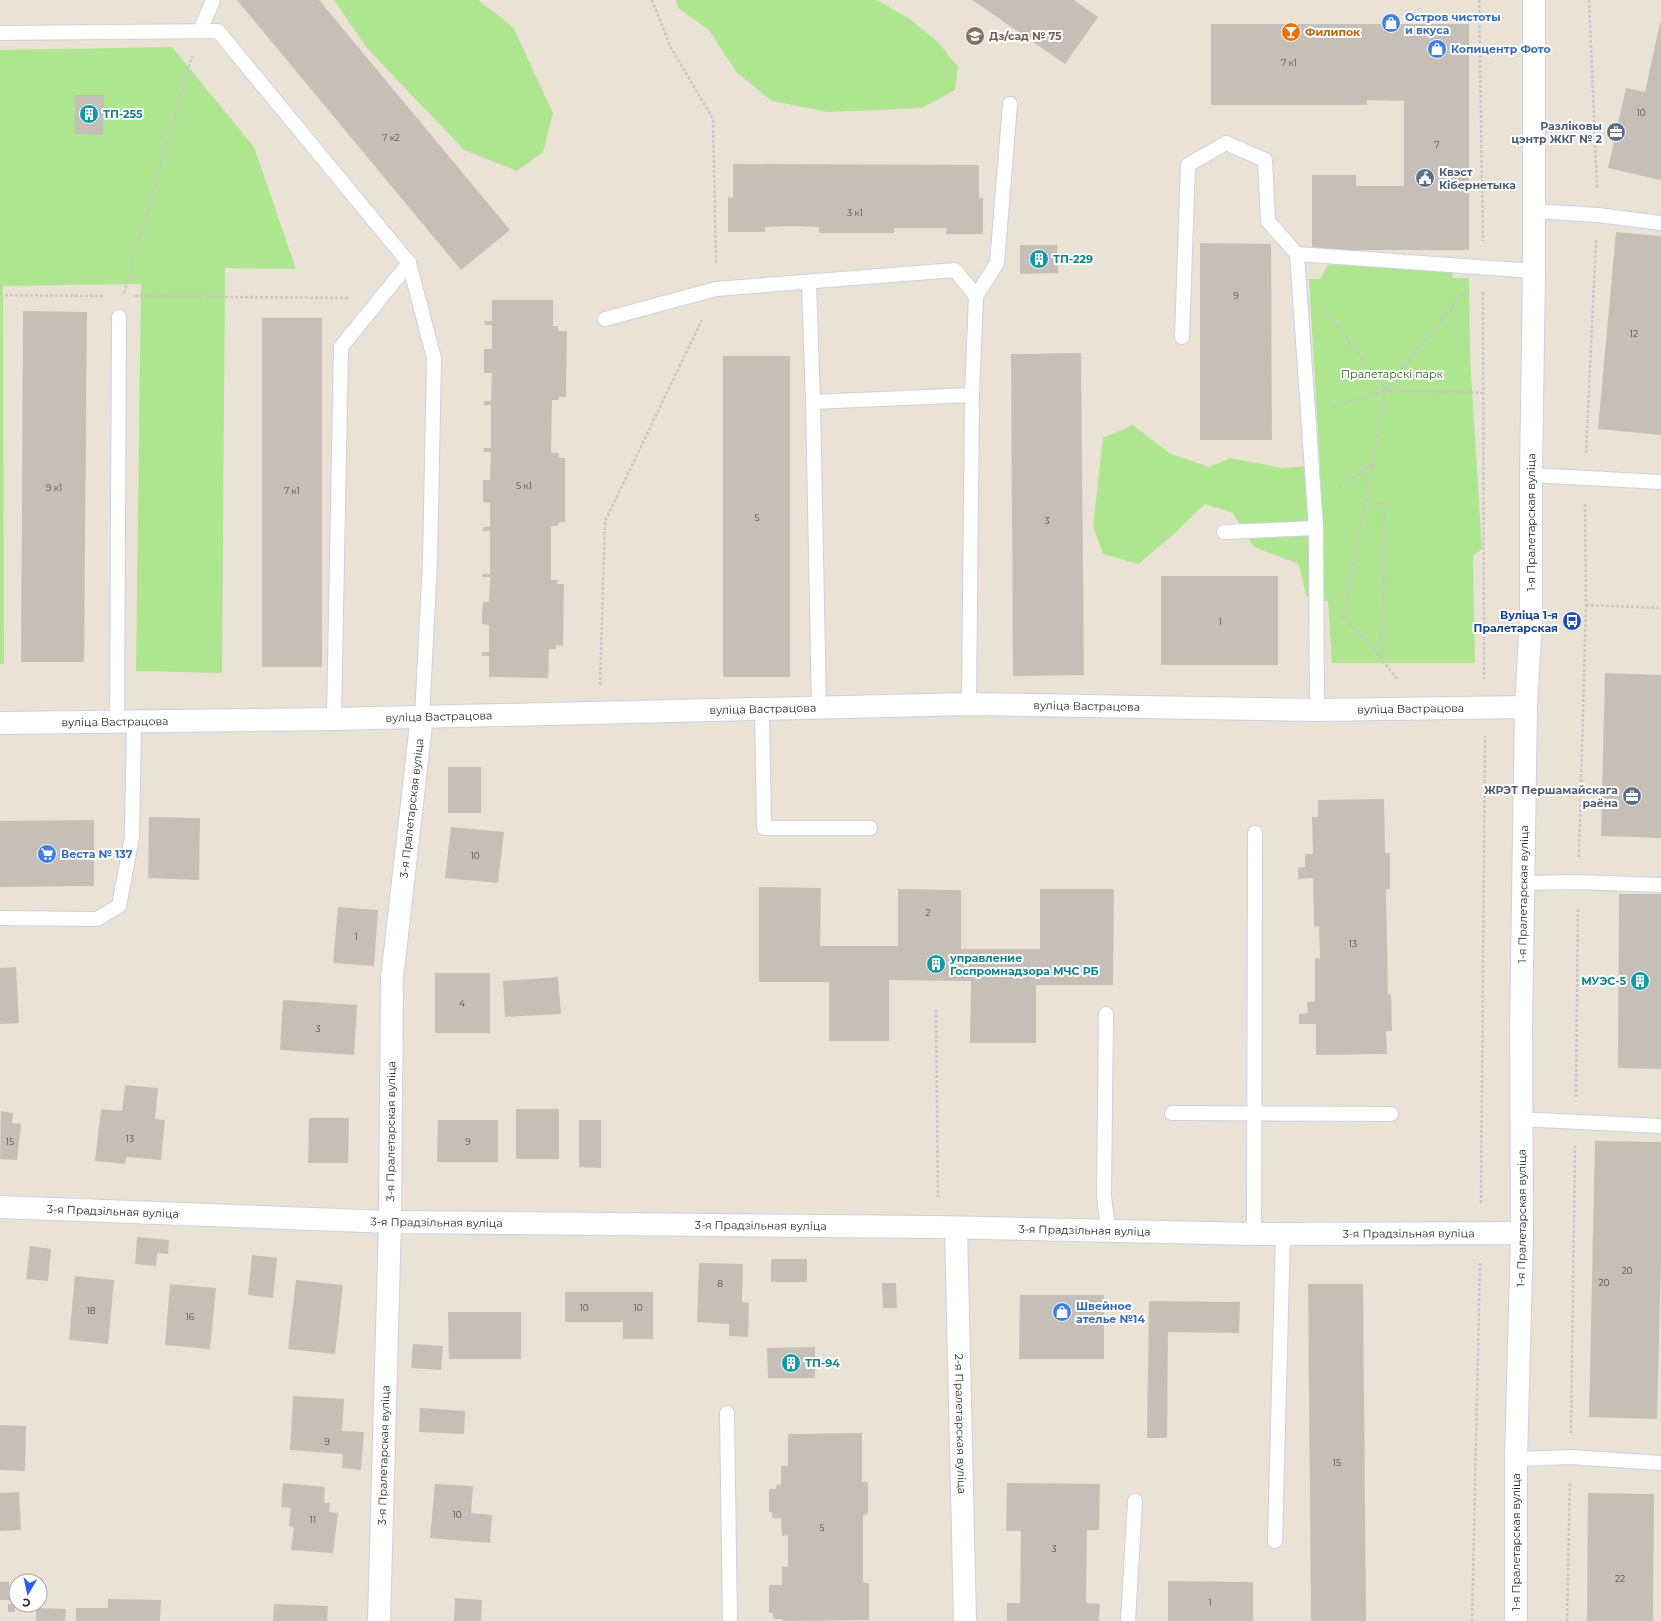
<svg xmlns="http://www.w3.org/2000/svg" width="1661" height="1621" viewBox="0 0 1661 1621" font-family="Montserrat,sans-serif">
	<rect width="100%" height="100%" fill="#ebe2d6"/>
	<!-- green -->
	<g fill="#ade68e">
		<polygon points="334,0 478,0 513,27 553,113 543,152 517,171 464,150 367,48"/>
		<polygon points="676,0 877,0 908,18 937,41 958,67 955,90 922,108 828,112 772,101 737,73 709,30 678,8"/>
		<polygon points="172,47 254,147 296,269 225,268 222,673 136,671 141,284 3,286 4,664 0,664 0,50"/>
		<polygon points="1404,253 1452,273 1453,278 1469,278 1470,358 1482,549 1473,556 1475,663 1332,663 1328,601 1306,596 1299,564 1254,547 1233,513 1205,504 1174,534 1138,564 1103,554 1093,526 1103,438 1133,425 1169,453 1209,467 1230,458 1282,468 1320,465 1309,279 1320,279 1328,265"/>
	</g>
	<!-- building -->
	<g fill="#c6bfb7">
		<polygon points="237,0 319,0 510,230 461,270"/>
		<polygon points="972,0 1074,0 1098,17 1065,64"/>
		<polygon points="1660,23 1661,23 1661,180 1608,168 1626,88 1645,92"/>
		<polygon points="1211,24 1469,24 1469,250 1312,250 1312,175 1356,175 1356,186 1404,186 1404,101 1367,100 1367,105 1211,105"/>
		<polygon points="75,95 104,95 103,135 75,134"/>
		<polygon points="733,164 979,165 979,198 983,198 983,234 946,234 947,228 894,228 894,233 819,233 819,227 792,226 765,227 765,232 728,232 728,197 733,198"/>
		<polygon points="1616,232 1661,236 1661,435 1598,429"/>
		<polygon points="1200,243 1271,244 1272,440 1200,440"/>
		<polygon points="1020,245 1057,245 1058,273 1020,274"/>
		<polygon points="492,300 553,300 553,326 558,326 558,331 567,331 566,397 559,397 559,400 552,400 551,453 559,453 559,458 565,458 565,522 558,523 558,526 551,526 551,580 558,580 557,584 564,584 563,646 556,645 556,649 549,649 548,678 489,677 489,656 482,656 482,652 489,652 489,625 482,624 482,615 483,602 489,602 490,577 482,577 483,574 490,574 490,531 483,531 483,527 490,527 490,503 483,502 483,480 490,480 491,452 483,452 484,448 491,448 491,405 484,405 484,401 491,401 492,373 484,373 484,349 492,349 492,325 485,325 484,321 492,321"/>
		<polygon points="23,311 87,312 84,662 21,662"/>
		<rect x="262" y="318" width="60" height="349"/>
		<polygon points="1081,353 1084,675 1013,676 1011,354"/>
		<rect x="723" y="356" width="67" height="321"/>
		<rect x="1161" y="576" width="117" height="89"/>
		<polygon points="1605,673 1661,675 1661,838 1601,836"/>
		<rect x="448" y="767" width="33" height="46"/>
		<polygon points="1384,799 1385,853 1390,853 1390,889 1386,889 1388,994 1391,995 1392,1031 1386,1031 1387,1054 1316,1055 1316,1024 1299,1024 1299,1014 1308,1013 1307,1002 1315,1001 1315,958 1320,959 1319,926 1314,927 1313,878 1298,879 1298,868 1305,867 1305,854 1313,854 1312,817 1318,817 1318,800"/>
		<polygon points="149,817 200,818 199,880 148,878"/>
		<polygon points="94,820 94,886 0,887 0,821"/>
		<polygon points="451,827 504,832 498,883 445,878"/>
		<polygon points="759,887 821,888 820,946 898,946 898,889 961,890 961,949 1040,949 1040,889 1114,889 1113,985 1036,985 1036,1043 970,1043 971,981 889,980 889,1041 829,1041 829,982 759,982"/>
		<polygon points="1619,894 1661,894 1661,1069 1618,1068"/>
		<polygon points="338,907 378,910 374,966 333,963"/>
		<polygon points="16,967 19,1023 0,1024 0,968"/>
		<rect x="435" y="973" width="55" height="60"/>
		<polygon points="558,977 561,1014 505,1017 503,981"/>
		<polygon points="283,1000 357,1005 354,1055 280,1050"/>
		<polygon points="125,1085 158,1088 155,1119 165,1120 161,1160 126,1157 125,1164 95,1161 101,1109 122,1111"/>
		<rect x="516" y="1109" width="43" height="50"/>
		<polygon points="1,1111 13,1113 12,1123 21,1124 17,1160 0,1159"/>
		<polygon points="309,1118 349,1118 348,1163 308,1163"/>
		<polygon points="438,1120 498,1120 498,1162 437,1162"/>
		<polygon points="579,1120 601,1120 601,1168 579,1167"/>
		<polygon points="1595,1141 1661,1142 1661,1256 1657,1419 1589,1417"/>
		<polygon points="137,1237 169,1240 168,1254 157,1253 156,1266 135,1264"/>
		<polygon points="30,1246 51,1249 48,1281 26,1279"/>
		<polygon points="252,1255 277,1258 273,1298 248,1295"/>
		<rect x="771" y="1259" width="36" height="23"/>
		<polygon points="699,1263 743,1264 742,1302 749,1303 748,1337 729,1336 729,1324 697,1322"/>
		<polygon points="75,1276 114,1280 108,1344 69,1340"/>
		<polygon points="296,1280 343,1285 335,1354 288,1349"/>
		<polygon points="882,1283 896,1283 897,1308 883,1308"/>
		<polygon points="170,1284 216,1288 210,1349 165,1345"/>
		<polygon points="1308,1284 1363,1284 1366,1621 1311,1621"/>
		<polygon points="565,1292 653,1292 653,1339 623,1339 623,1322 565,1322"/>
		<polygon points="1020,1295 1104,1295 1104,1359 1019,1359"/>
		<polygon points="1149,1301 1240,1302 1239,1333 1168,1332 1167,1438 1147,1438"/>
		<polygon points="448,1312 521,1312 521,1359 449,1359"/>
		<polygon points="413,1344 443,1346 441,1370 411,1368"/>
		<polygon points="815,1347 815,1378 768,1378 767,1348"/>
		<polygon points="293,1396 344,1399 342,1431 364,1432 361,1470 342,1468 343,1454 290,1450"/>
		<polygon points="420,1408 465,1411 464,1434 419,1432"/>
		<polygon points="0,1425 26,1426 25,1471 0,1470"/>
		<polygon points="862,1433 862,1482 868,1482 868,1514 863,1515 863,1583 869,1583 869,1620 782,1621 782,1619 773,1619 773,1613 769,1613 769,1585 782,1585 782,1567 788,1567 788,1535 782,1536 781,1518 772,1518 772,1512 769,1512 769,1489 776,1489 777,1484 781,1485 781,1466 788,1466 788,1434"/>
		<polygon points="283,1483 325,1487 324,1503 330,1503 329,1512 338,1513 333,1553 291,1550 294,1527 289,1526 291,1508 281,1507"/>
		<polygon points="1007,1483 1100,1484 1099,1530 1087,1530 1086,1603 1100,1604 1099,1621 1007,1621 1007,1603 1020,1603 1021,1531 1006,1531"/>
		<polygon points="435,1484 473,1486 471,1513 492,1515 490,1543 430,1538"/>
		<polygon points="19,1492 21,1530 0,1531 0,1493"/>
		<polygon points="1588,1493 1654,1494 1653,1621 1587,1621"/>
		<polygon points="1168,1581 1253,1582 1253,1621 1168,1621"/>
		<polygon points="0,1582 9,1582 10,1600 0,1600"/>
		<polygon points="455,1598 482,1600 481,1621 454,1621"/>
		<polygon points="108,1599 161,1600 160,1621 76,1621 76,1608 108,1608"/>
		<rect x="8" y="1604" width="7" height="8"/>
		<polygon points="274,1604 328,1606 327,1621 273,1621"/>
		<polygon points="36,1608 66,1609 65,1621 36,1621"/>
	</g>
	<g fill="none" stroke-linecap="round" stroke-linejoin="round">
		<defs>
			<g id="lane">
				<polyline points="200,31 213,0"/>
				<polyline points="0,33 218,31 409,263 434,358 430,562 422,716"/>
				<polyline points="1534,211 1598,215 1661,223"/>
				<polyline points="1297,254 1316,528 1317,710"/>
				<polyline points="809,282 813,402"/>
				<polyline points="976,296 997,263 1010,104"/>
				<polyline points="605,319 716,289 955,270 976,296 972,395 969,704"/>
				<polyline points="1182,337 1188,165 1226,143 1265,160 1268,221 1297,254 1534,271"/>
				<polyline points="1531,475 1661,482"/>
				<polyline points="1224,532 1316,528"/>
				<polyline points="819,707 813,402 972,395"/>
				<polyline points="762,709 764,828 870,828"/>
				<polyline points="334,719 341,347 409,263"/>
				<polyline points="117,722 119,317"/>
				<polyline points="1524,883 1578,882 1661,885"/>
				<polyline points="0,918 97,919 119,906 132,837 134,722"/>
				<polyline points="1106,1014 1104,1196 1108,1229"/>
				<polyline points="1172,1113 1391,1114"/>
				<polyline points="1521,1119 1661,1126"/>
				<polyline points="1254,1234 1255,833"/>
				<polyline points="727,1413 730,1621"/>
				<polyline points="1516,1459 1570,1457 1661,1463"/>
				<polyline points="1275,1541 1283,1234"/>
				<polyline points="1128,1621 1135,1501"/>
			</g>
			<g id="street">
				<path id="s1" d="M0,723L334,719L969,704L1317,710L1526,707"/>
				<path id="s2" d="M0,1207L390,1222L936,1227L1254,1234L1522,1233"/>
				<path id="s3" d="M956,1228L965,1621"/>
				<path id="s4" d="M379,1621L390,1222L392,978L422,716"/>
			</g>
			<g id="secondary">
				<path id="s5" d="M1516,1621V1459L1522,1233L1521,1027L1526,707L1531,618V475L1534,271V0"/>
			</g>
		</defs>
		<!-- lane casing -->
		<use href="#lane" stroke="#ccd0e1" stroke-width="16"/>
		<!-- street casing -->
		<use href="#street" stroke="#ccd0e1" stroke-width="24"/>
		<!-- secondary casing -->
		<use href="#secondary" stroke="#ccd0e1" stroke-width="24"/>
		<!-- path -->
		<g stroke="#c7c7c7" stroke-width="2.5" stroke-dasharray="3 2" stroke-linecap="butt">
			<polyline points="652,0 670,46 713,119 716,264"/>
			<polyline points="1479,0 1483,241"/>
			<polyline points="1589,0 1597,189"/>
			<polyline points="1483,292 1484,679"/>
			<polyline points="124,293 192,56"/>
			<polyline points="0,295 104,296"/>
			<polyline points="135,296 348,298"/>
			<polyline points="1327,313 1386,390"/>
			<polyline points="1333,407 1386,390 1483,393"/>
			<polyline points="1586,453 1596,240"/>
			<polyline points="1339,486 1372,465"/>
			<polyline points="1366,501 1383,504 1385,514 1381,659 1398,680"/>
			<polyline points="1586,605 1661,608"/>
			<polyline points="1343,616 1381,658"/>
			<polyline points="1342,619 1344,617 1386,390 1464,292"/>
			<polyline points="600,685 605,521 702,320"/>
			<polyline points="1579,857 1586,605 1585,504"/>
			<polyline points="936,1010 938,1197"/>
			<polyline points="1576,1097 1578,908"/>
			<polyline points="1481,1203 1485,736"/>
			<polyline points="1571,1433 1575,1146"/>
			<polyline points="1472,1621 1480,1262"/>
			<polyline points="1567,1621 1570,1482"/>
		</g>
		<!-- lane -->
		<use href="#lane" stroke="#fff" stroke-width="14"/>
		<!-- street -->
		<use href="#street" stroke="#fff" stroke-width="22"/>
		<!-- secondary -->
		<use href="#secondary" stroke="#fff" stroke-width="22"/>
	</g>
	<!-- icons -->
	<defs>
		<symbol id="shop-disc" viewBox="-11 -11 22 22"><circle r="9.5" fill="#3f7fe0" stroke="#fff"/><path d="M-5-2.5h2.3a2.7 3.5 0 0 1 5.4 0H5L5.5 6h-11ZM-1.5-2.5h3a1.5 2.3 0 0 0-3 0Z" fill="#fff"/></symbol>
		<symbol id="bar-disc" viewBox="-11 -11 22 22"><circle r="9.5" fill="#e8710a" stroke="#fff"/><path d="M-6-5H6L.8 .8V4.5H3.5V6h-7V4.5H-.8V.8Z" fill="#fff"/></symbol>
		<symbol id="school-disc" viewBox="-11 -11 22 22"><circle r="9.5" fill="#8d6e63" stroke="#fff"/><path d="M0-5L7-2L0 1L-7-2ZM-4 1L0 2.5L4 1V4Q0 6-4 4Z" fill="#fff"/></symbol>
		<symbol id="building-disc" viewBox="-11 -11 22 22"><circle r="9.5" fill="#0f9aa8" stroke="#fff"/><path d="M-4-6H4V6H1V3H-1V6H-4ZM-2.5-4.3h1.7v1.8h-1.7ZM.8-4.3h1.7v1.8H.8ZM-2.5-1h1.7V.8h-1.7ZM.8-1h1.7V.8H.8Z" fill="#fff"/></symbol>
		<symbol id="office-disc" viewBox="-11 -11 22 22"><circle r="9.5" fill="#5c6f8a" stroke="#fff"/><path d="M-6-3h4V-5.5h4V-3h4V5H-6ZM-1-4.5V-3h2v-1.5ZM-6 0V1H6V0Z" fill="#fff"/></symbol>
		<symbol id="civic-disc" viewBox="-11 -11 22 22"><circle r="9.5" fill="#5c6f8a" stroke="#fff"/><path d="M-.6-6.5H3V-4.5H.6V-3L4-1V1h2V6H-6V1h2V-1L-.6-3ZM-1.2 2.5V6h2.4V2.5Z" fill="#fff"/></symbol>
		<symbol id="bus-disc" viewBox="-11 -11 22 22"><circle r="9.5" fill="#1a4fb4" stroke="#fff"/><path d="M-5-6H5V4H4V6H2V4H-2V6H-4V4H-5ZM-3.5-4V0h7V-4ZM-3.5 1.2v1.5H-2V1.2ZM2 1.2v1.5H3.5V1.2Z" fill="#fff"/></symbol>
		<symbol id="supermarket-disc" viewBox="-11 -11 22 22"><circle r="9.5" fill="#3f7fe0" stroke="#fff"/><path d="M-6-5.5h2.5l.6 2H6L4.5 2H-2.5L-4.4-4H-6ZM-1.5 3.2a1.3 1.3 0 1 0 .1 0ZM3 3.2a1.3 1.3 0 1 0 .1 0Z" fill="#fff"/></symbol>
	</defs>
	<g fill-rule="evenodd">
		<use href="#shop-disc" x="1380" y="12" width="22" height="22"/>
		<use href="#bar-disc" x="1280" y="21" width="22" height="22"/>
		<use href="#school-disc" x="964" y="25" width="22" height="22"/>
		<use href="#shop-disc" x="1426" y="38" width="22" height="22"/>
		<use href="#building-disc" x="78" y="103" width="22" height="22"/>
		<use href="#office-disc" x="1605" y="121" width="22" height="22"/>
		<use href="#civic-disc" x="1414" y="167" width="22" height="22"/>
		<use href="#building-disc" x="1028" y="248" width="22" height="22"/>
		<use href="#bus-disc" x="1561" y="610" width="22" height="22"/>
		<use href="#office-disc" x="1621" y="785" width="22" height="22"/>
		<use href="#supermarket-disc" x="36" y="843" width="22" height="22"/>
		<use href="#building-disc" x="925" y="953" width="22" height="22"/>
		<use href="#building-disc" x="1629" y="970" width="22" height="22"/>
		<use href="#shop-disc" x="1051" y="1301" width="22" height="22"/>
		<use href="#building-disc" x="780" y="1352" width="22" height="22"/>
	</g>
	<g text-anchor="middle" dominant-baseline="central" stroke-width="4" stroke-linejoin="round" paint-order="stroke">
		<!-- number labels -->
		<g font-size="9" fill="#4f4d4b">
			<text x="1289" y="62">7 к1</text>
			<text x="1641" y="112">10</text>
			<text x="391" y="137">7 к2</text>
			<text x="1437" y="144">7</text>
			<text x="855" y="212">3 к1</text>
			<text x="1236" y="295">9</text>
			<text x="1634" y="333">12</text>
			<text x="524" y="485">5 к1</text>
			<text x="54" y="487">9 к1</text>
			<text x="292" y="490">7 к1</text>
			<text x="757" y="517">5</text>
			<text x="1047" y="520">3</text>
			<text x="1220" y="621">1</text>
			<text x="475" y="855">10</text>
			<text x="928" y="912">2</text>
			<text x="356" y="936">1</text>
			<text x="1353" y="943">13</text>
			<text x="462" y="1003">4</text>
			<text x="318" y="1028">3</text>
			<text x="130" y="1138">13</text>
			<text x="10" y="1141">15</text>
			<text x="468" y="1141">9</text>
			<text x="1627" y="1270">20</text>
			<text x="1604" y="1282">20</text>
			<text x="720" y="1283">8</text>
			<text x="584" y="1307">10</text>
			<text x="638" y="1307">10</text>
			<text x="91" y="1310">18</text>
			<text x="190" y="1316">16</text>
			<text x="327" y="1441">9</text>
			<text x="1337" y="1462">15</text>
			<text x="457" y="1514">10</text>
			<text x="313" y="1519">11</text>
			<text x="822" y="1527">5</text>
			<text x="1054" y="1548">3</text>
			<text x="1620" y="1578">22</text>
			<text x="1210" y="1602">1</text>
		</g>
		<!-- shop labels -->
		<g font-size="11" font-weight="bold" fill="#366cbe" stroke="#fff" text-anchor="start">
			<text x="1405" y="17">Остров чистоты<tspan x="1405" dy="13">и вкуса</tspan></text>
			<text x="1451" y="49">Копицентр Фото</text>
			<text x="61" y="854">Веста № 137</text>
			<text x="1076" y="1306">Швейное<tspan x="1076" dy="13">ателье №14</tspan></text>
		</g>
		<!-- food labels -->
		<g font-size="11" font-weight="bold" fill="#c56008" stroke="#fff" text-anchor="start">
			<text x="1305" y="32">Филипок</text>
		</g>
		<!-- education labels -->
		<g font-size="11" font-weight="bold" fill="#785e54" stroke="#fff" text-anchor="start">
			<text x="989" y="36">Дз/сад № 75</text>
		</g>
		<!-- culture labels -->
		<g font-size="11" font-weight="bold" fill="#0d838f" stroke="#fff" text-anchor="start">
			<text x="103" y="114">ТП-255</text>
			<text x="1053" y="259">ТП-229</text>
			<text x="950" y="958">управление<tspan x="950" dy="13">Госпромнадзора МЧС РБ</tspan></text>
			<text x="1626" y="981" text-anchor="end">МУЭС-5</text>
			<text x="805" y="1363">ТП-94</text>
		</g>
		<!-- service labels -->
		<g font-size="11" font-weight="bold" fill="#4e5e75" stroke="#fff" text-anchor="end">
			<text x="1602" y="126">Разліковы<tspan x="1602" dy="13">цэнтр ЖКГ № 2</tspan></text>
			<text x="1439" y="172" text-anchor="start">Квэст<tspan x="1439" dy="13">Кібернетыка</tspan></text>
			<text x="1618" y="790">ЖРЭТ Першамайскага<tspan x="1618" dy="13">раёна</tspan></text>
		</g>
		<!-- park labels -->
		<g font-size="11" fill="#266614" stroke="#fff">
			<text x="1392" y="374">Пралетарскі парк</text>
		</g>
		<!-- street labels -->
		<g font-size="11" fill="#272727" stroke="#fff">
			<text stroke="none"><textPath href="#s5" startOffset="1099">1-я Пралетарская вуліца</textPath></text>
			<text stroke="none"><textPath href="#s1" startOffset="1087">вуліца Вастрацова</textPath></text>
			<text stroke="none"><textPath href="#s1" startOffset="763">вуліца Вастрацова</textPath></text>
			<text stroke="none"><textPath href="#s1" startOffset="1411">вуліца Вастрацова</textPath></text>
			<text stroke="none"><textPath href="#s1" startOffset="439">вуліца Вастрацова</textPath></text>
			<text stroke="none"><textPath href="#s1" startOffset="115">вуліца Вастрацова</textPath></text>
			<text stroke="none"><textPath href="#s4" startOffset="814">3-я Пралетарская вуліца</textPath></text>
			<text stroke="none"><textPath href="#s5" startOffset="727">1-я Пралетарская вуліца</textPath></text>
			<text stroke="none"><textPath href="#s4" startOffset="490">3-я Пралетарская вуліца</textPath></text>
			<text stroke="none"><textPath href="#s2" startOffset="113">3-я Прадзільная вуліца</textPath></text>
			<text stroke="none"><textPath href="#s5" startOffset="403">1-я Пралетарская вуліца</textPath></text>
			<text stroke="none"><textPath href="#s2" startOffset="437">3-я Прадзільная вуліца</textPath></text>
			<text stroke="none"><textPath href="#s2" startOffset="761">3-я Прадзільная вуліца</textPath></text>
			<text stroke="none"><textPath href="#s2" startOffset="1085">3-я Прадзільная вуліца</textPath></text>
			<text stroke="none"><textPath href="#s2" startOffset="1409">3-я Прадзільная вуліца</textPath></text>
			<text stroke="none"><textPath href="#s3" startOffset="196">2-я Пралетарская вуліца</textPath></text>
			<text stroke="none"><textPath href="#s4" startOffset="166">3-я Пралетарская вуліца</textPath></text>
			<text transform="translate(1516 1542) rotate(-90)">1-я Пралетарская вуліца</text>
		</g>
		<!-- transit labels -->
		<g font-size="11" font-weight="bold" fill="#164399" stroke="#fff" text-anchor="end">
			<text x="1558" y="615">Вуліца 1-я<tspan x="1558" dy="13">Пралетарская</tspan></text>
		</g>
	</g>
	<!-- north arrow -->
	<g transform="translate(28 1593) rotate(189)"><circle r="19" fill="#ffffff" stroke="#a9a9a9"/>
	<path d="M0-3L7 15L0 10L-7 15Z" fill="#2f58ff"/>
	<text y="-6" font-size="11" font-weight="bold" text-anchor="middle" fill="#272727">С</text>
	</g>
</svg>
